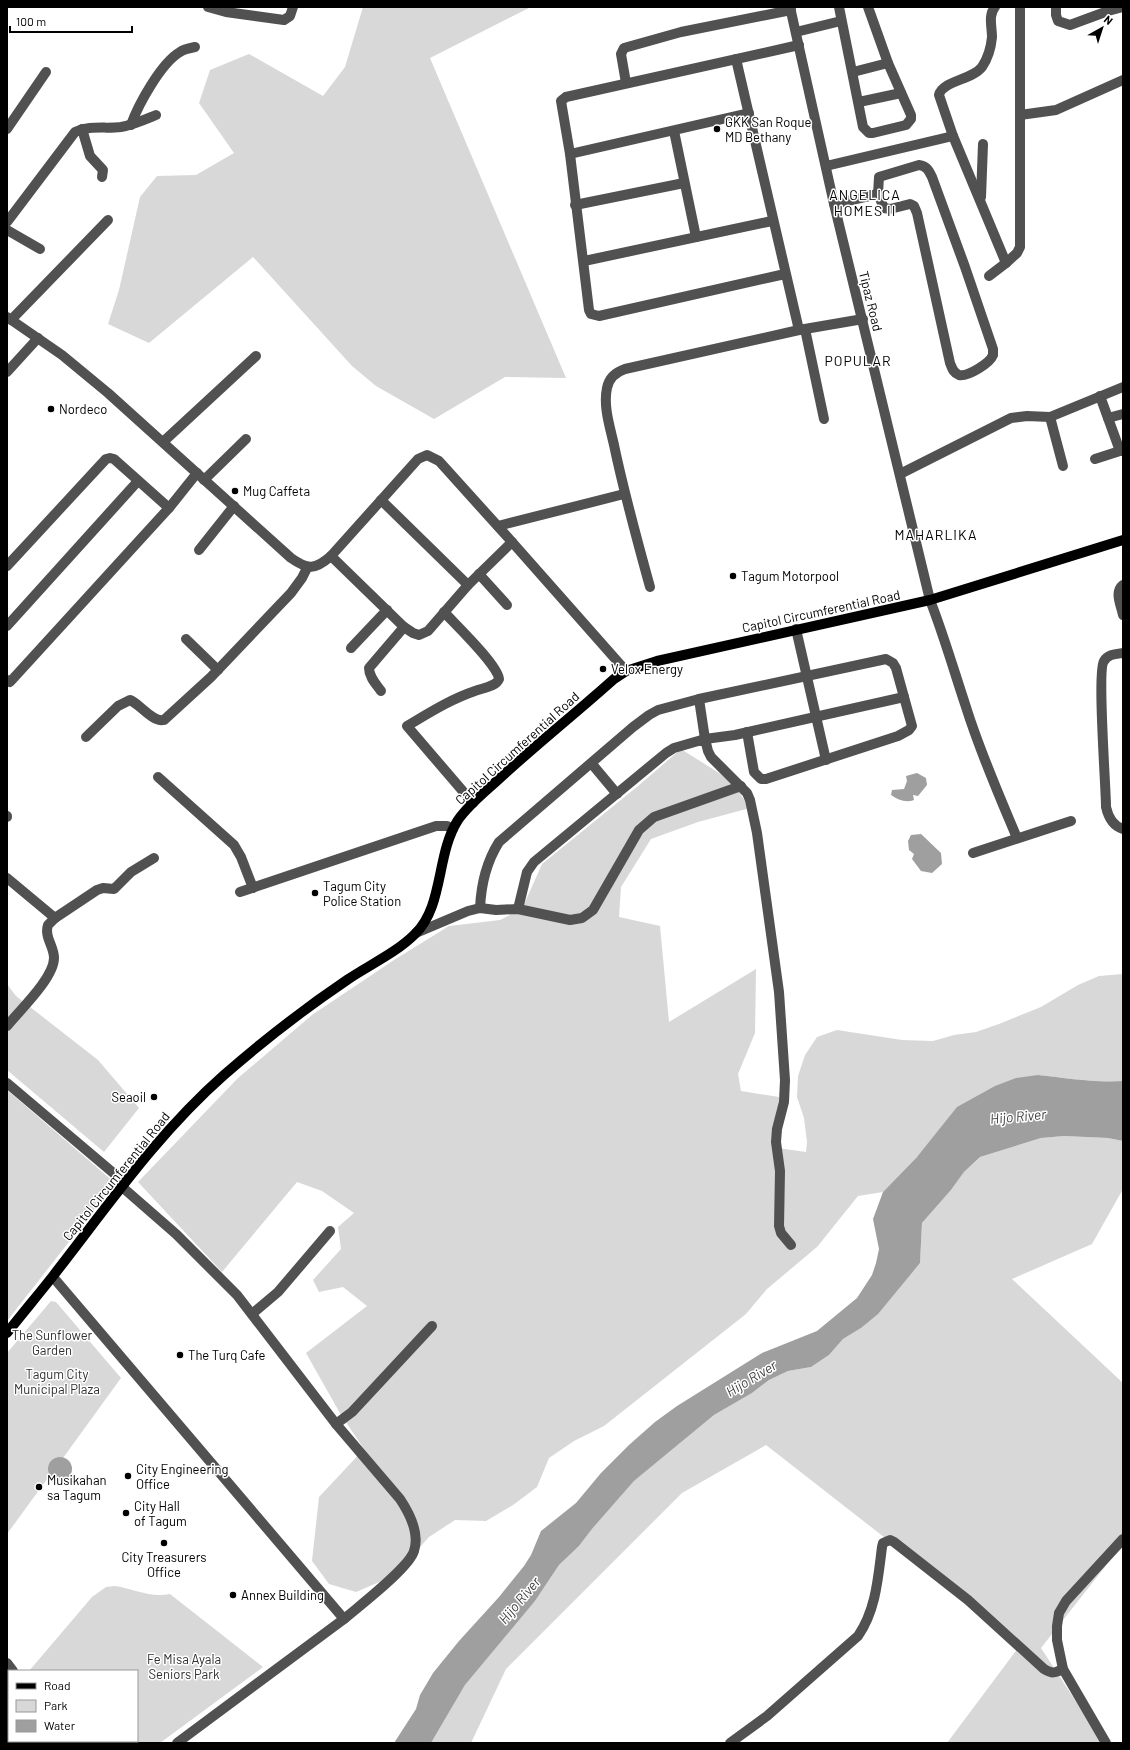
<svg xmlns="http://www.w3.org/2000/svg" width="1130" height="1750" viewBox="0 0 1130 1750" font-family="Barlow,sans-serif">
	<rect width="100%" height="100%" fill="#fff"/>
	<!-- green -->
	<g fill="#d8d8d8">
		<polygon points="363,7 531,7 430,58 566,378 505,377 434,419 376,386 352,366 253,257 149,343 108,324 119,290 140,197 157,176 196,175 234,153 199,103 210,70 249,54 323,96 345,67"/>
		<path d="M681,749L719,773L733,784L750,808L698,822L651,839L621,887L619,917L660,926L669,1022L756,969L755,1033L738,1074L741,1091L779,1097L778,1148L806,1152L807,1142L804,1118L797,1097L798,1076L805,1055L817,1037L837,1030L902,1040L933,1041L954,1035L976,1032L999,1024L1041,1007L1078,985L1099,976L1123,974V1081C1094,1083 1067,1078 1038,1075L917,1157L883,1192L858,1196L817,1247L767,1289L746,1314L604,1426L574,1441L549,1458L537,1487L513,1505L486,1521L455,1520L429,1537L408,1560L384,1580L356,1592L329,1584L312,1561L319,1497L364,1449L341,1415L306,1353L367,1306L343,1287L319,1292L313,1280L341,1249L338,1227L354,1213L322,1191L297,1182L222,1272L138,1182L238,1078L312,1015L394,960L449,926L500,920L522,909L542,864L638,786Z"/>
		<polygon points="7,984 16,996 98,1060 139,1108 104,1152 7,1070"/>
		<polygon points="7,1090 115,1183 7,1321"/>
		<polygon points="1064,1136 1108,1138 1123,1141 1123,1189 1092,1244 1012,1279 1123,1383 1123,1544 1041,1648 1103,1743 947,1743 1021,1644 766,1445 682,1493 506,1669 471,1743 431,1743 465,1685 535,1601 559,1565 579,1546 592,1529 634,1481 714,1415 752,1393 769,1380 788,1371 811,1367 829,1355 843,1339 861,1328 920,1263 922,1223 951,1190 964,1172 980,1157 1041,1138"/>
		<polygon points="51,1301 56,1302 121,1378 63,1458 60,1457 49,1473 50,1475 7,1534 7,1353"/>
		<path d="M115,1586C135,1589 150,1598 170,1594L263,1667L160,1743H89L87,1741H137V1671H29L92,1597L106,1587Z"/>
	</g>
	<!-- water -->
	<g fill="#9f9f9f">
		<path d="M917,773L926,778L927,785L918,796L913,795L914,800C906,803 898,800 891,795L892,790L904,789L907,781L906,776Z"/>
		<path d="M921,834C928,840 934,847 941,853L942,864L932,873L921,871L912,859L914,854L909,850L908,841L911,835Z"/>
		<path d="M1038,1075C1067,1078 1094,1083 1123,1081V1141L1108,1138L1064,1136L1041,1138L980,1157L964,1172L951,1190L922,1223L920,1263L878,1314L861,1328L843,1339L829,1355L811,1367L788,1371L769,1380L752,1393L714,1415L634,1481L592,1529L579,1546L559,1565L535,1601L465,1685L431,1743H394L416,1709L420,1695L433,1673L459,1641L499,1597L524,1566L531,1555L541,1531L576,1503L601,1473L629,1445L655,1422L677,1406L762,1353L817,1331L857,1298L872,1275L876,1263L879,1249L873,1219L883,1192L917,1157L957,1107L995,1086L1016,1078Z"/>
		<circle cx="60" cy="1469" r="12"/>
	</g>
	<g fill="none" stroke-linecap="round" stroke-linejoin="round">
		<!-- minor -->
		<g stroke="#515151" stroke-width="10">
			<polyline points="208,7 226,12 284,20 290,16 293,7"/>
			<path d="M790,7L834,204L930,600C944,636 954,671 966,707C980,752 999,795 1017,838"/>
			<polyline points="839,7 863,127 869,133 873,133 906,125 911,119 911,115 888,63 868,7"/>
			<polyline points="1056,7 1056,15 1058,21 1070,25 1108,11 1123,7"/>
			<polyline points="796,32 841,21"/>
			<polyline points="736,59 799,330"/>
			<polyline points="853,72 888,63"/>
			<polyline points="626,83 621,54 624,48 681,32 791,10"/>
			<polyline points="859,102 901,93"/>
			<polyline points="1020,115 1056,110 1123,80"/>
			<path d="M131,125C138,105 161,63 180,52C184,49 190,48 195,47"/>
			<polyline points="7,129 46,72"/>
			<polyline points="82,129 90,156 103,170 102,177"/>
			<polyline points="674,131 696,237"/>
			<polyline points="953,136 1006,263 1017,253 1020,247 1020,7"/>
			<polyline points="570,154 749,113"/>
			<path d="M919,165C927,166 929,171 932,177L965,267L993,349V355C990,363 968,377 959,375C953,373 952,368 950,363L917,213L914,206L910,204L890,209L884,208L878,194L879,177Z"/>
			<path d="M826,166L953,136L939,95C942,81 972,80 982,67C988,58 991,48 992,37C992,27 988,15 995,7"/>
			<polyline points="981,197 983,144"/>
			<polyline points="834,204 878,194"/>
			<polyline points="575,205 684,183"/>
			<path d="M7,222L75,132C90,125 105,129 121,127C133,125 144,120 156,115"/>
			<polyline points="7,230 40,249"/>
			<polyline points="584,261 772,221"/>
			<polyline points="785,274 599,316 591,314 589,310 570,154 561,101 566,97 799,45"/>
			<polyline points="989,276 1006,263"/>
			<path d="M7,317L62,355L108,393L291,558C308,570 315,570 331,556L418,459L427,455L439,461L512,542L626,671"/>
			<polyline points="11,320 108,220"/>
			<polyline points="805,329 824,419"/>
			<polyline points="7,372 38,338"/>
			<polyline points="1100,396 1120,451"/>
			<polyline points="1050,417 1063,466"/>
			<polyline points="1108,418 1123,414"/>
			<polyline points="163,442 256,356"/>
			<polyline points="1095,459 1123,450"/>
			<polyline points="900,474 1011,418 1027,416 1050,417 1123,387"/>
			<polyline points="204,480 246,439"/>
			<polyline points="381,500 468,585"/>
			<polyline points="498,526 624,494"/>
			<polyline points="199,550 234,506"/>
			<polyline points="331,556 404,627 413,633 419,635 428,631 468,585 512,542"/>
			<polyline points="7,566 106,459 110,458 114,459 169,508"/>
			<polyline points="479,574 507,605"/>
			<path d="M1123,585C1114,592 1121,605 1123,615"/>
			<path d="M650,587C637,540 624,493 614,445C610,427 603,406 607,388C609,378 616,372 625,369L799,330L863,319"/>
			<path d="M444,612C455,624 498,665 499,679C496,687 482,688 475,691C451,699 429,713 407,726L473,803"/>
			<polyline points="7,626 138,481"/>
			<polyline points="796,629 826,760"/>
			<polyline points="186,639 218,670"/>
			<polyline points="351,648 387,610"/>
			<path d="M1123,653C1116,654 1108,654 1104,661C1097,670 1106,787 1106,807C1108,816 1113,826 1123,829"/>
			<polyline points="7,680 10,682 169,508 197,473"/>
			<path d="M381,691C376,684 369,677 369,668L404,627"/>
			<polyline points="699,699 705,739 735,735 904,697"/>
			<path d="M86,737L118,706L130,700C140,704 153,723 164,720L211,677L291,593L302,578L307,568"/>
			<polyline points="592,764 617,794"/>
			<polyline points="158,777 234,845 241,857 253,888"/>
			<polyline points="7,817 7,816"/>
			<polyline points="973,853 1071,821"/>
			<polyline points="7,878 55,918"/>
			<polyline points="240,892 436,826 447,826 453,829"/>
			<path d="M480,908C481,886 487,861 499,842L633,727L649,715L658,710L699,699L886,659L893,663L896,668L912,726L909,730L898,736L766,779H761L754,772L747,732"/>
			<polyline points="518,909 527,872 534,862 666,753 674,748 705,739 708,751 711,757 747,793 750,800 757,833 779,992 785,1080 784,1102 777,1129 776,1142 780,1171 779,1226 781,1233 791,1245"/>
			<polyline points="416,933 468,911 480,908 496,910 518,909 570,920 582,918 593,910 639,830 654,817 741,786"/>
			<path d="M7,1026C20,1010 54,978 54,958C54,946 44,937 48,925L55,918L97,890L103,888L114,889L131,872L154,858"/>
			<polyline points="7,1083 124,1182"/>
			<path d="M121,1186L176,1234L237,1295L336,1424L400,1499C410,1514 420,1533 414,1551C409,1568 359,1606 344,1619"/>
			<polyline points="53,1277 344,1619 177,1743"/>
			<polyline points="252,1314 278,1292 330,1231"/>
			<polyline points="336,1424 352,1412 432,1326"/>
			<polyline points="7,1663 13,1671"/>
			<polyline points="73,1741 74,1743"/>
			<path d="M730,1743L767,1716L858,1636C876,1610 878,1578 882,1547L883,1543L890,1540L894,1542L968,1600L1044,1669C1052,1674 1055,1673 1063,1669"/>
			<polyline points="1106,1743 1063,1669 1057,1640 1057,1626 1059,1613 1066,1601 1123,1539"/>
		</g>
		<!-- major -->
		<path stroke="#000" stroke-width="10" d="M7,1333C22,1314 38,1295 53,1276C107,1207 157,1134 224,1075C263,1041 304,1009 347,980C369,965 396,953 415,934C444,906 436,854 458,820C469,804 486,791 500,778C537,744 576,713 614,679L626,671L657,661L930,600L1123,540"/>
	</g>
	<!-- markers -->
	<g fill="#000" stroke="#fff" stroke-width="1.5">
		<circle cx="717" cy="129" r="4"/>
		<circle cx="51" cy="409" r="4"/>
		<circle cx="235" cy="491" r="4"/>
		<circle cx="733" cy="576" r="4"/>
		<circle cx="603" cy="669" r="4"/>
		<circle cx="315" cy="893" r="4"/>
		<circle cx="154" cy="1097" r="4"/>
		<circle cx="180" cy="1355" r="4"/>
		<circle cx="128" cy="1476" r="4"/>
		<circle cx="39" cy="1487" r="4"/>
		<circle cx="126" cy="1513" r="4"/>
		<circle cx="164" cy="1543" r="4"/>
		<circle cx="233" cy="1595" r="4"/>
	</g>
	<g text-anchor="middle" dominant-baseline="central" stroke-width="3" stroke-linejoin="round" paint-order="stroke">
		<!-- poi labels -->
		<g font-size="13" fill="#000" stroke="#fff" text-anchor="start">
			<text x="725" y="122">GKK San Roque<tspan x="725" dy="15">MD Bethany</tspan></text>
			<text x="59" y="409">Nordeco</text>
			<text x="243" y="491">Mug Caffeta</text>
			<text x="741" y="576">Tagum Motorpool</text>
			<text x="611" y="669">Velox Energy</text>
			<text x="323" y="886">Tagum City<tspan x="323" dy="15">Police Station</tspan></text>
			<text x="146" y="1097" text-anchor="end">Seaoil</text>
			<text x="188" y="1355">The Turq Cafe</text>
			<text x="136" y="1469">City Engineering<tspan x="136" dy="15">Office</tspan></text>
			<text x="47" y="1480">Musikahan<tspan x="47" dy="15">sa Tagum</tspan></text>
			<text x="134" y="1506">City Hall<tspan x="134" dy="15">of Tagum</tspan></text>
			<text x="164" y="1557" text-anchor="middle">City Treasurers<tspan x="164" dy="15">Office</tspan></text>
			<text x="241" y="1595">Annex Building</text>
		</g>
		<!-- street labels -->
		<g font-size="13" fill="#000" stroke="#fff">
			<text transform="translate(871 301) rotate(76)">Tipaz Road</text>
			<text transform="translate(821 611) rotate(-12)">Capitol Circumferential Road</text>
			<text transform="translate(517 748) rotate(-42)">Capitol Circumferential Road</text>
			<text transform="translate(116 1176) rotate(-51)">Capitol Circumferential Road</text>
		</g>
		<!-- park labels -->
		<g font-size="13" fill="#2f2f2f" stroke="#fff">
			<text x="52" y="1335">The Sunflower<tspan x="52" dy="15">Garden</tspan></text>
			<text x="57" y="1374">Tagum City<tspan x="57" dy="15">Municipal Plaza</tspan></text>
			<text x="184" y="1659">Fe Misa Ayala<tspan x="184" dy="15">Seniors Park</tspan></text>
		</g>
		<!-- neighbourhood labels -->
		<g font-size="14" letter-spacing="1" fill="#000" stroke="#fff">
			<text x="865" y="194">ANGELICA<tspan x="865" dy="16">HOMES II</tspan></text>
			<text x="858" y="360">POPULAR</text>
			<text x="936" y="534">MAHARLIKA</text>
		</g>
		<!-- water labels -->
		<g font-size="14" font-style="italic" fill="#404040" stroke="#fff">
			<text transform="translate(1018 1116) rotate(-5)">Hijo River</text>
			<text transform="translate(751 1378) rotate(-31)">Hijo River</text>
			<text transform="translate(519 1600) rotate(-50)">Hijo River</text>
		</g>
	</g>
	<!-- border -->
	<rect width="1130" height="1750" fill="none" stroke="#000000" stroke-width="16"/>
	<!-- legend -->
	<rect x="8" y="1670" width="130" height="72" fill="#ffffff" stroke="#999999"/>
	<rect x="16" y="1683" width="20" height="6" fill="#000000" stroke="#999999"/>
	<text x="44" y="1690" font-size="12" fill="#000000">Road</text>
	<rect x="16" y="1700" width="20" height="12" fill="#d8d8d8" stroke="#999999"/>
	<text x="44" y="1710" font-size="12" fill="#000000">Park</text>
	<rect x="16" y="1720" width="20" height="12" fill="#9f9f9f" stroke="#999999"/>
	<text x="44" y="1730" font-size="12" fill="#000000">Water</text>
	<!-- north arrow -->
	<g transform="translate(1102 28) rotate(39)" stroke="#ffffff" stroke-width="3" paint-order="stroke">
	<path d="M0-3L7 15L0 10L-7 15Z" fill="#000000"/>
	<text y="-6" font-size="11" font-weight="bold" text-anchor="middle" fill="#000000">N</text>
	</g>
	<!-- scale -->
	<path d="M10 26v6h122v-6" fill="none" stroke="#000000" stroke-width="2"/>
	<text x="16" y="26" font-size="12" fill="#000000" stroke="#ffffff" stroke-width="3" paint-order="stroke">100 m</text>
</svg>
